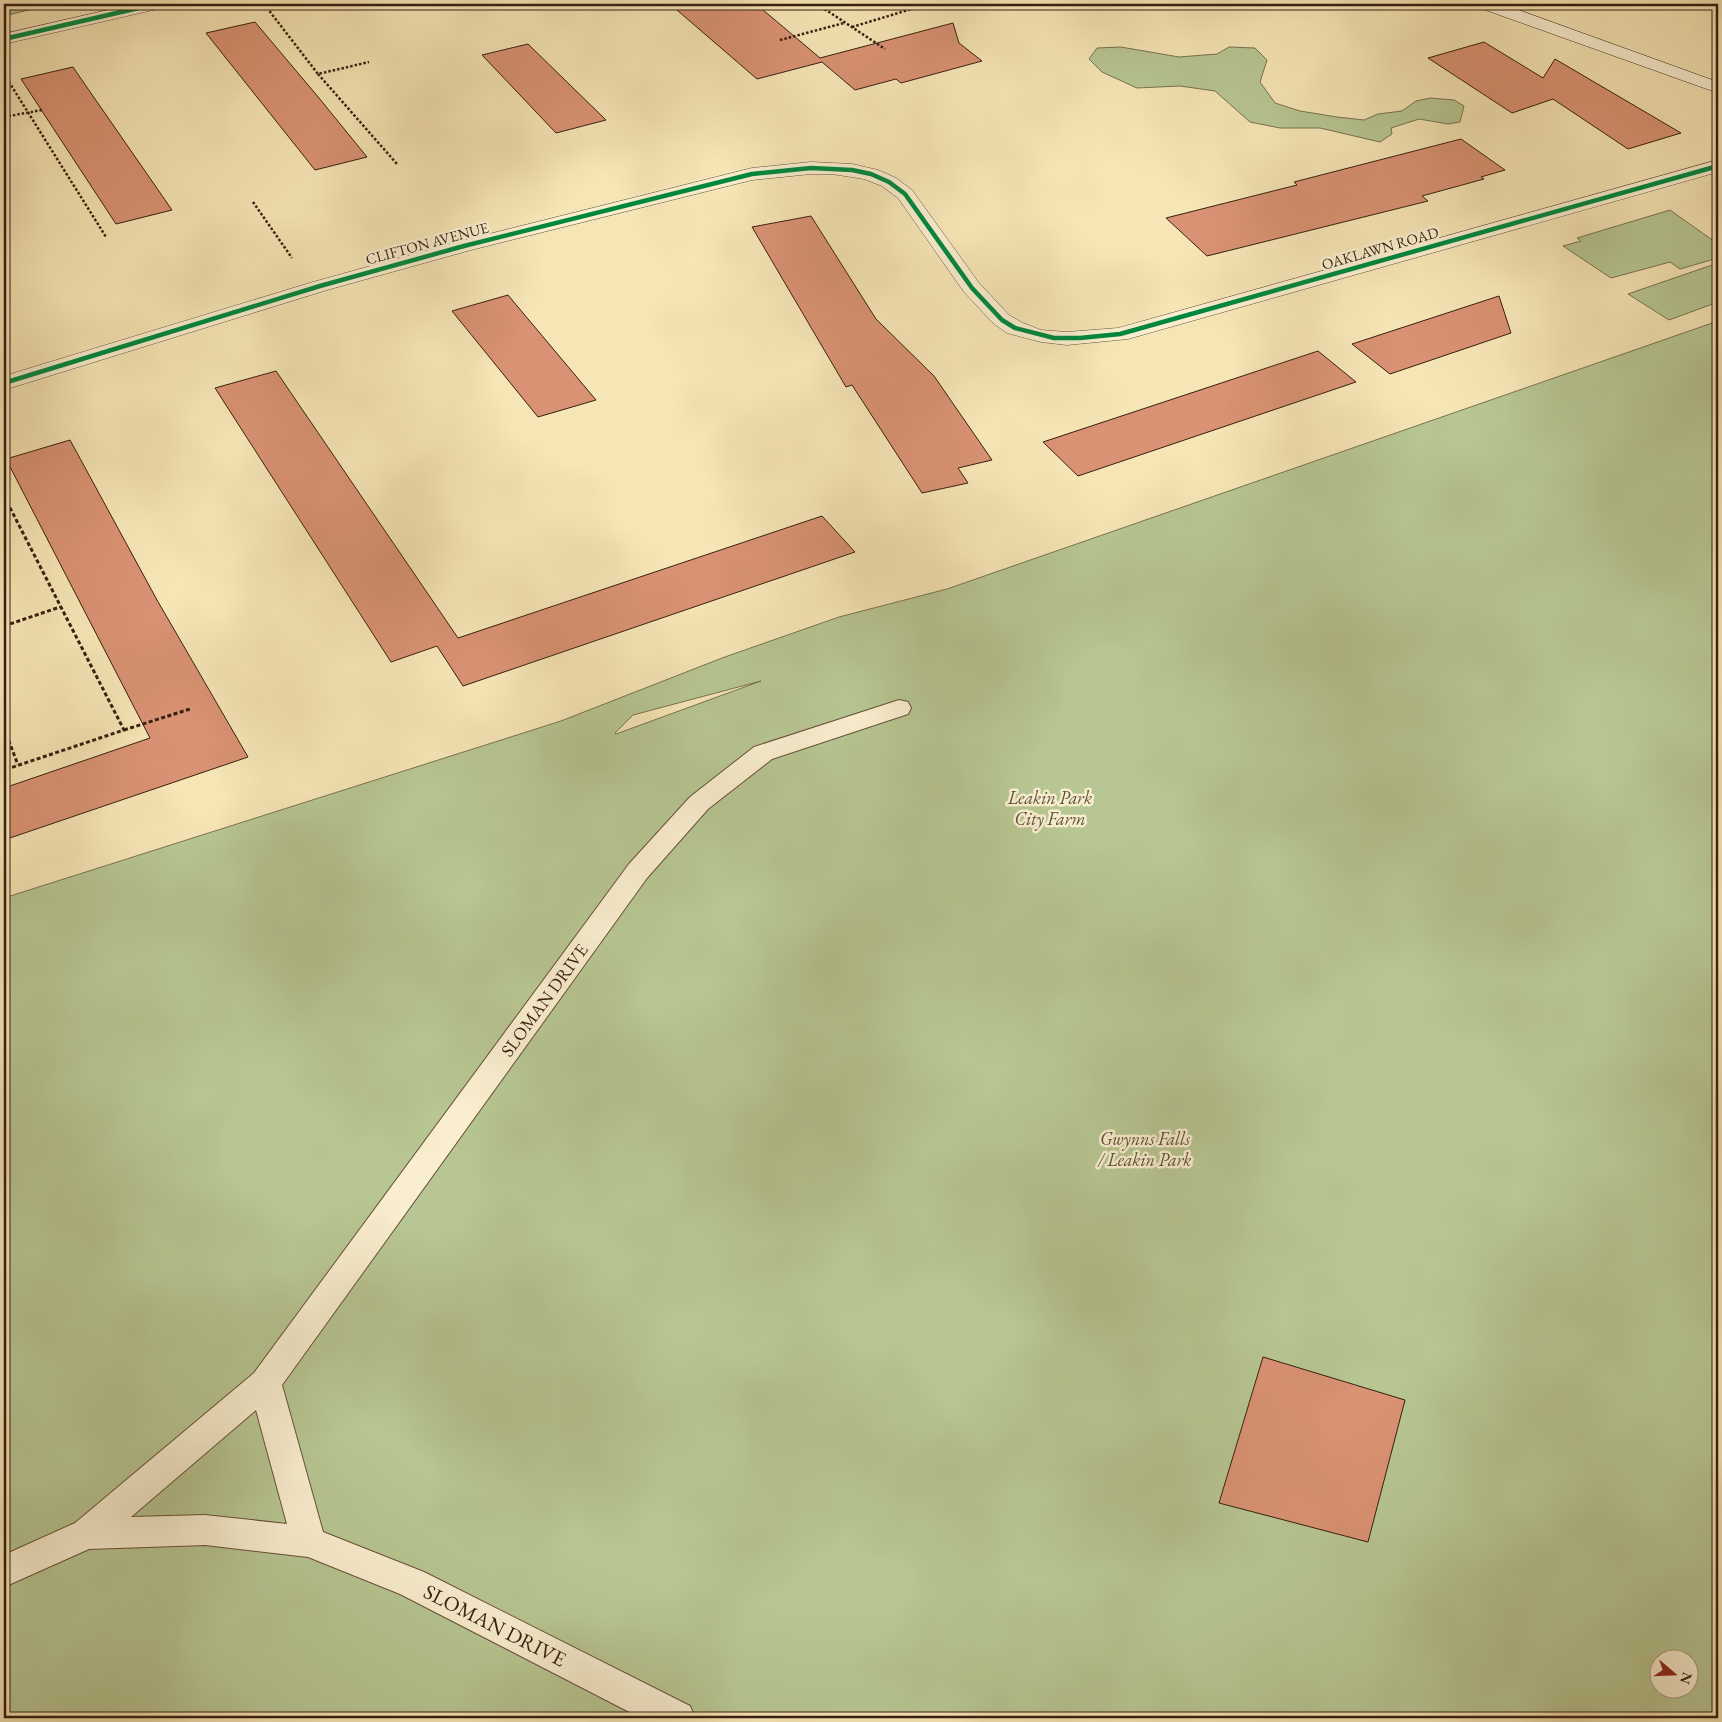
<svg xmlns="http://www.w3.org/2000/svg" width="1722" height="1722" viewBox="0 0 1722 1722" font-family="'EB Garamond',serif">
	<rect width="100%" height="100%" fill="#f6e5b5"/>
	<filter id="stains"><feTurbulence type="fractalNoise" baseFrequency=".004" numOctaves="4"/><feColorMatrix values="0 0 0 0 .2 0 0 0 0 .09 0 0 0 0 .02 0 0 0 .5 -.17"/></filter>
	<radialGradient id="worn" r=".72"><stop offset=".6" stop-color="#630" stop-opacity="0"/><stop offset="1" stop-color="#630" stop-opacity=".3"/></radialGradient>
	<!-- green -->
	<g fill="#b7c692" stroke="#777252" fill-rule="evenodd">
		<polygon points="4,4 53,4 4,16"/>
		<polygon points="1121,47 1179,57 1217,54 1229,47 1255,48 1267,60 1260,82 1275,103 1300,111 1337,117 1364,120 1378,114 1402,111 1416,101 1430,98 1454,100 1464,106 1460,122 1448,124 1419,119 1391,128 1392,134 1380,142 1320,128 1280,128 1250,122 1215,91 1180,86 1137,88 1102,72 1089,59 1097,48"/>
		<polygon points="1670,210 1718,244 1718,258 1680,269 1670,262 1611,278 1563,246 1581,241 1577,238"/>
		<polygon points="1718,263 1718,302 1669,320 1628,294"/>
		<path d="M1718,321V1718H4V898L561,721L722,658L839,617L947,589ZM761,681L616,734L615,733L633,715ZM1660,1660H1690V1690H1660Z"/>
	</g>
	<!-- building -->
	<g fill="#d99273" stroke="#371f11">
		<polygon points="670,4 756,4 820,58 953,23 959,43 982,61 901,83 896,79 855,90 822,62 757,79"/>
		<polygon points="255,22 319,98 367,157 315,170 206,33"/>
		<polygon points="1484,42 1543,78 1555,59 1681,133 1628,149 1553,99 1512,113 1428,58"/>
		<polygon points="528,44 606,120 556,133 482,55"/>
		<polygon points="73,67 86,86 172,210 116,224 21,79"/>
		<polygon points="1461,139 1505,170 1481,177 1484,179 1422,196 1428,201 1207,256 1166,218 1297,185 1294,182"/>
		<polygon points="811,216 876,319 934,376 992,460 958,468 968,483 922,493 852,385 846,387 752,227"/>
		<polygon points="508,295 518,307 596,400 538,417 452,311"/>
		<polygon points="1499,296 1511,333 1390,374 1352,344"/>
		<polygon points="1318,351 1356,382 1078,476 1043,442"/>
		<polygon points="276,371 458,638 822,516 855,552 463,686 437,646 391,662 215,388"/>
		<polygon points="70,440 157,600 248,757 4,840 4,788 150,738 6,459"/>
		<polygon points="1263,1357 1405,1400 1368,1542 1219,1503"/>
	</g>
	<g fill="none" stroke-linecap="round" stroke-linejoin="round">
		<defs>
			<path id="lane" d="M899,700L908,702L911,708L908,714L772,759L708,809L647,878L282,1385L323,1532L424,1572L690,1706L695,1718H641L400,1594L308,1557L205,1545L89,1549L4,1587V1555L75,1523L254,1373L629,864L690,797L754,747ZM256,1410L287,1524L205,1515L131,1517Z"/>
			<g id="street">
				<polygon points="134,4 165,4 162,8 4,44 4,34"/>
				<polygon points="1718,160 1718,172 1128,339 1067,345 1041,342 1007,333 994,324 964,292 898,198 882,186 864,179 832,174 811,174 752,180 471,250 327,290 4,390 4,376 313,282 457,242 752,168 811,162 852,164 878,170 896,178 912,190 979,283 1009,315 1023,323 1041,330 1067,332 1118,328"/>
			</g>
			<polygon id="secondary" points="1477,4 1502,4 1718,82 1718,93 1480,8"/>
		</defs>
		<!-- lane casing -->
		<use href="#lane" stroke="#67503a" stroke-width="2"/>
		<!-- street casing -->
		<use href="#street" stroke="#67503a" stroke-width="1"/>
		<!-- secondary casing -->
		<use href="#secondary" stroke="#371f11" stroke-width="1"/>
		<!-- path-far1 -->
		<g stroke="#371f11" stroke-width="2.5" stroke-dasharray="2.5 2" stroke-linecap="butt">
			<polyline points="264,4 318,74 369,62"/>
			<polyline points="817,4 885,49"/>
			<polyline points="852,27 928,4"/>
			<polyline points="780,40 844,23"/>
			<polyline points="4,74 106,237"/>
			<polyline points="318,74 397,164"/>
			<polyline points="4,117 42,110"/>
			<polyline points="253,202 292,258"/>
		</g>
		<!-- path -->
		<g stroke="#371f11" stroke-width="3" stroke-dasharray="4 2.5" stroke-linecap="butt">
			<polyline points="4,496 124,730 4,770"/>
			<polyline points="4,512 10,510"/>
			<polyline points="4,626 60,607"/>
			<polyline points="4,728 18,765"/>
			<polyline points="124,730 190,709"/>
		</g>
		<!-- lane -->
		<use href="#lane" fill="#f9eecf" fill-rule="evenodd"/>
		<!-- street -->
		<use href="#street" fill="#f9eecf" fill-rule="evenodd"/>
		<!-- secondary -->
		<use href="#secondary" fill="#f9eecf" fill-rule="evenodd"/>
		<defs>
			<g id="cycleway">
				<polyline points="4,39 156,4"/>
				<polyline points="4,383 320,286 464,246 752,174 811,168 852,170 871,174 889,182 905,194 972,288 1002,320 1015,328 1054,338 1080,338 1120,334 1718,166"/>
			</g>
		</defs>
		<!-- cycleway casing -->
		<use href="#cycleway" stroke="#f9eecf" stroke-width="7"/>
		<!-- cycleway -->
		<use href="#cycleway" stroke="#00873e" stroke-width="4.5"/>
	</g>
	<g text-anchor="middle" dominant-baseline="central" stroke-width="5" stroke-linejoin="round" paint-order="stroke">
		<!-- far-street labels -->
		<g font-size="15" fill="#371f11" stroke="#f9eecf">
			<text transform="translate(427 243) rotate(-15)">CLIFTON AVENUE</text>
			<text transform="translate(1380 248) rotate(-16)">OAKLAWN ROAD</text>
		</g>
		<!-- park labels -->
		<g font-size="18" font-style="italic" fill="#5d5138" stroke="#f9eecf">
			<text x="1050" y="797">Leakin Park<tspan x="1050" dy="21">City Farm</tspan></text>
			<text x="1145" y="1138">Gwynns Falls<tspan x="1145" dy="21">/ Leakin Park</tspan></text>
		</g>
		<!-- street labels -->
		<g font-size="18" fill="#371f11" stroke="#f9eecf">
			<text transform="translate(544 1000) rotate(-54)">SLOMAN DRIVE</text>
		</g>
		<!-- near-street labels -->
		<g font-size="21" fill="#371f11" stroke="#f9eecf">
			<text transform="translate(495 1625) rotate(27)">SLOMAN DRIVE</text>
		</g>
	</g>
	<!-- margin -->
	<rect width="1722" height="1722" fill="none" stroke="#f6e5b5" stroke-width="20"/>
	<rect x="5" y="5" width="1712" height="1712" fill="none" stroke="#371f11" stroke-width="2.5"/>
	<rect x="10" y="10" width="1702" height="1702" fill="none" stroke="#371f11"/>
	<!-- north arrow -->
	<g transform="translate(1674 1674) rotate(109)"><circle r="24" fill="#f9eecf" stroke="#ab9b83"/>
	<path d="M0-4L9 19L0 12L-9 19Z" fill="#8f2418"/>
	<text y="-8" font-size="14" font-weight="bold" text-anchor="middle" fill="#371f11">N</text>
	</g>
	<rect width="100%" height="100%" filter="url(#stains)"/>
	<rect width="100%" height="100%" fill="url(#worn)"/>
</svg>
